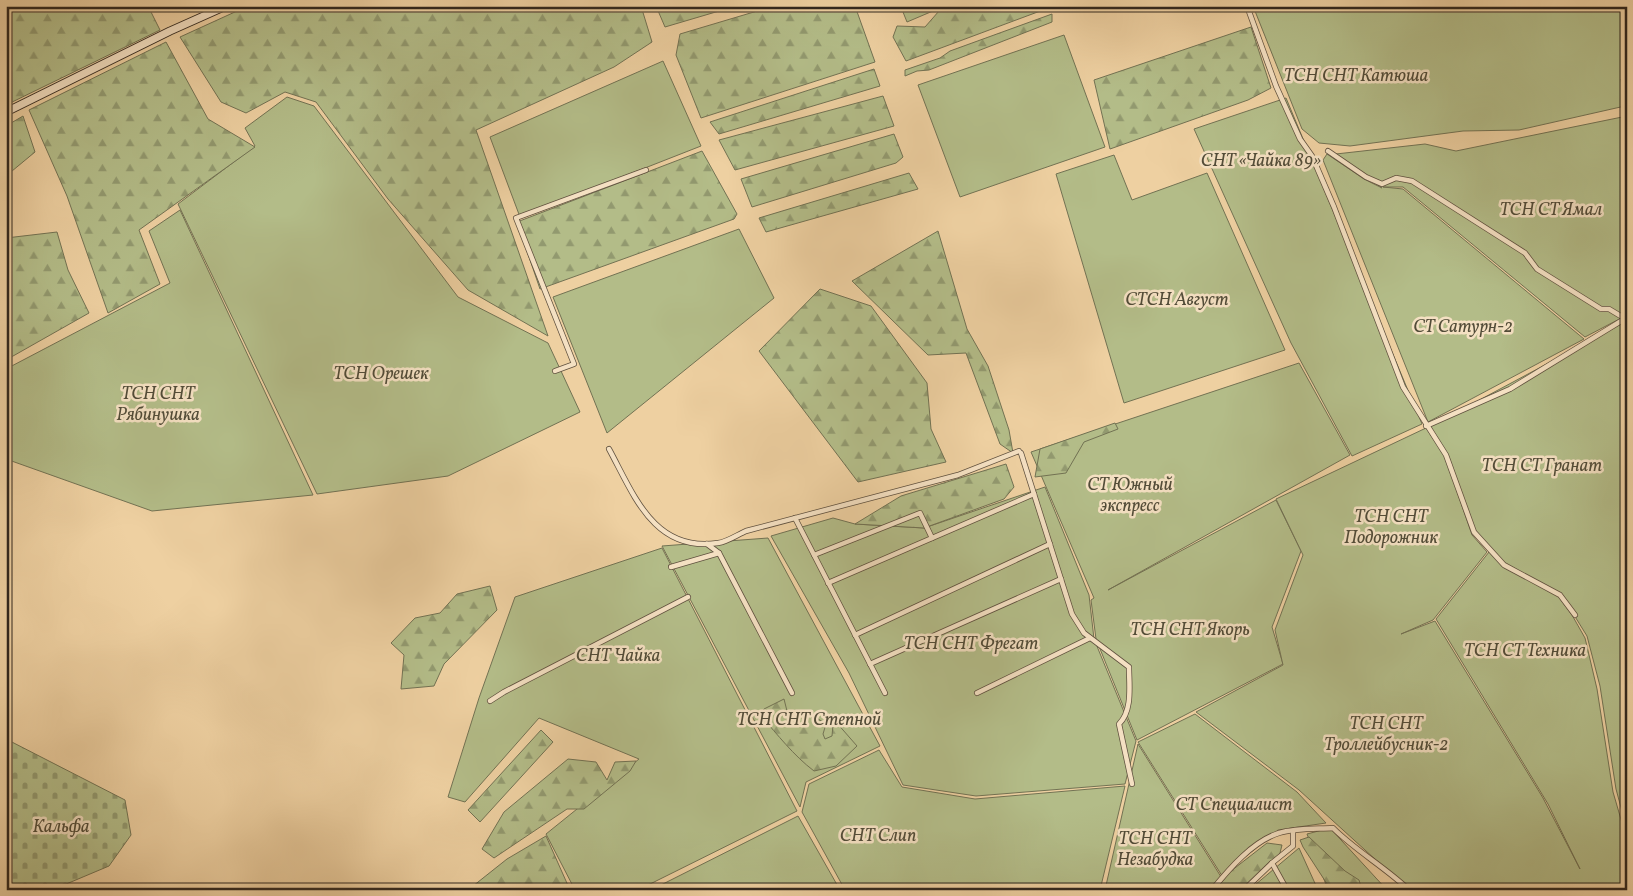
<svg xmlns="http://www.w3.org/2000/svg" width="1633" height="896" viewBox="0 0 1633 896" font-family="Vollkorn,serif">
	<defs>
		<pattern id="forest-firs" width="22" height="20" patternUnits="userSpaceOnUse" patternTransform="scale(1.25)"><rect width="22" height="20" fill="#b3bc88"/><path d="M5 1l3.5 6h-7zM16 11l3.5 6h-7z" fill="#92996f"/></pattern>
		<pattern id="cemetery-stones" width="16" height="16" patternUnits="userSpaceOnUse" patternTransform="scale(1.25)"><rect width="16" height="16" fill="#b3bc88"/><path d="M2 7V4a2 2 0 0 1 4 0v3zM10 15v-3a2 2 0 0 1 4 0v3z" fill="#92996f"/></pattern>
	</defs>
	<rect width="100%" height="100%" fill="#eed0a1"/>
	<filter id="stains"><feTurbulence type="fractalNoise" baseFrequency=".004" numOctaves="4"/><feColorMatrix values="0 0 0 0 .2 0 0 0 0 .09 0 0 0 0 .02 0 0 0 .5 -.17"/></filter>
	<radialGradient id="worn" r=".72"><stop offset=".6" stop-color="#630" stop-opacity="0"/><stop offset="1" stop-color="#630" stop-opacity=".3"/></radialGradient>
	<!-- green -->
	<g fill="#b3bc88" stroke="#727253">
		<polygon points="1253,6 1627,6 1627,97 1621,79 1625,106 1519,130 1463,131 1350,146 1319,143 1302,129"/>
		<polygon points="1064,35 1105,147 960,197 918,85"/>
		<polygon points="663,61 701,146 520,217 490,137"/>
		<polygon points="287,97 314,106 458,297 548,343 580,412 448,476 317,494 178,204 255,146 245,128"/>
		<polygon points="1286,98 1422,424 1352,456 1291,343 1194,129"/>
		<polygon points="1627,116 1627,315 1585,337 1403,187 1383,187 1403,189 1584,339 1428,422 1323,160 1327,154 1364,179 1382,188 1336,154 1425,144 1456,151"/>
		<polygon points="1114,155 1132,200 1207,173 1285,350 1124,403 1056,174"/>
		<polygon points="180,210 313,495 152,511 6,459 6,369 170,283 149,231"/>
		<polygon points="739,229 774,298 607,433 553,297"/>
		<polygon points="1627,321 1627,830 1616,789 1600,686 1587,636 1561,594 1505,563 1475,532 1448,455 1429,427"/>
		<polygon points="1299,363 1350,455 1108,590 1276,500 1301,551 1272,627 1283,664 1137,740 1096,639 1091,600 1094,598 1031,452"/>
		<polygon points="1426,428 1445,456 1472,535 1487,552 1433,620 1401,634 1435,621 1543,798 1580,869 1548,804 1436,619 1489,552 1502,565 1558,596 1572,615 1585,638 1597,689 1613,792 1627,840 1627,882 1605,890 1409,890 1299,790 1196,712 1283,665 1275,630 1303,555 1276,499"/>
		<polygon points="1045,487 1089,595 1094,639 1136,741 1125,784 976,796 903,785 849,673 771,536 833,518 855,524 924,528"/>
		<polygon points="768,538 880,746 806,782 800,807 662,546"/>
		<polygon points="662,548 797,811 638,890 575,890 546,834 639,759 539,718 465,802 448,797 479,698 515,597"/>
		<polygon points="1195,714 1297,792 1326,823 1278,830 1230,869 1224,879 1138,742"/>
		<polygon points="1138,744 1223,880 1215,890 1105,890"/>
		<polygon points="879,750 902,787 975,799 1125,786 1100,890 845,890 802,812 809,784"/>
		<polygon points="798,816 840,890 651,890"/>
		<polygon points="1330,828 1387,890 1328,890 1307,834"/>
		<polygon points="1299,848 1318,890 1249,890"/>
	</g>
	<!-- forest -->
	<g fill="url(#forest-firs)" stroke="#727253">
		<polygon points="6,6 148,6 160,30 6,105"/>
		<polygon points="248,6 459,6 461,9 467,6 641,6 652,42 614,67 476,130 548,336 468,290 388,199 316,102 285,92 246,113 221,102 180,37"/>
		<polygon points="656,6 736,6 665,27"/>
		<polygon points="774,6 855,6 875,62 701,118 676,55 680,34"/>
		<polygon points="914,6 939,6 940,8 907,22 903,12"/>
		<polygon points="965,6 1050,6 1051,7 906,61 893,37 897,26 925,27 939,11"/>
		<polygon points="1052,14 1052,22 929,70 917,71 905,76 905,70 940,58 950,51"/>
		<polygon points="1251,27 1271,88 1248,100 1110,149 1094,80"/>
		<polygon points="166,42 208,119 255,147 139,230 160,284 108,313 67,196 29,110"/>
		<polygon points="874,69 880,86 719,134 710,122"/>
		<polygon points="883,96 894,126 735,170 719,140"/>
		<polygon points="23,116 35,152 6,176 6,126"/>
		<polygon points="894,134 903,157 896,163 752,207 741,179"/>
		<polygon points="702,151 737,214 734,219 540,289 517,222"/>
		<polygon points="909,173 918,189 766,232 759,218"/>
		<polygon points="938,231 967,329 988,366 1009,430 1013,453 1000,444 966,353 928,355 852,281"/>
		<polygon points="57,232 68,270 89,313 6,360 6,238"/>
		<polygon points="820,289 871,306 927,383 931,429 946,462 858,482 759,351"/>
		<polygon points="1115,423 1118,429 1084,442 1066,473 1035,477 1040,449"/>
		<polygon points="1006,464 1014,487 1004,499 924,528 855,524 901,496"/>
		<polygon points="490,586 497,610 444,664 434,686 401,689 404,655 391,643 415,618 440,613 457,594"/>
		<path d="M784,699L787,711L792,714L806,711L826,724L823,734L825,739L832,736L833,725L836,722L857,746L836,766L814,771C793,755 778,735 761,716L764,709Z"/>
		<polygon points="541,730 553,742 480,822 468,810"/>
		<polygon points="568,759 596,762 607,780 615,762 636,761 630,771 584,809 567,809 494,858 482,849 504,812"/>
		<polygon points="546,836 570,890 468,890 507,859"/>
		<polygon points="1309,837 1345,871 1359,880 1362,890 1331,890 1303,847 1300,840"/>
		<polygon points="1267,843 1282,845 1280,853 1244,890 1215,890 1231,871"/>
	</g>
	<!-- cemetery -->
	<polygon fill="url(#cemetery-stones)" stroke="#727253" points="6,739 125,800 131,835 109,866 52,890 6,890"/>
	<g fill="none" stroke-linecap="round" stroke-linejoin="round">
		<defs>
			<g id="minor">
				<polyline points="1247,6 1276,86 1300,139 1312,156 1334,207 1403,387 1446,455 1474,532 1504,565 1560,595 1575,615"/>
				<polyline points="1328,151 1366,177 1382,184 1396,178 1412,181 1525,253 1537,269 1601,309 1609,309 1624,318"/>
				<polyline points="555,371 574,364 516,218 646,170"/>
				<polyline points="1426,426 1510,389 1626,318"/>
				<path d="M609,449C634,495 654,553 718,543C727,542 737,535 746,531L958,475L1019,451"/>
				<path d="M1021,453L1072,614L1084,633L1129,667C1129,685 1133,710 1119,724L1132,784"/>
				<polyline points="795,518 885,693"/>
				<polyline points="707,544 719,553 792,693"/>
				<polyline points="814,555 920,513 932,538"/>
				<polyline points="671,567 719,553"/>
				<polyline points="828,583 1034,494"/>
				<polyline points="855,635 1050,544"/>
				<polyline points="870,664 1061,579"/>
				<polyline points="977,693 1090,638"/>
				<polyline points="490,701 504,692 688,597"/>
				<polyline points="1272,863 1287,890"/>
				<path d="M1212,890C1229,869 1253,841 1279,833C1295,828 1316,829 1333,828C1356,851 1385,867 1409,890"/>
				<polyline points="1244,890 1272,863 1293,846 1293,831"/>
			</g>
			<polyline id="secondary" points="6,112 170,31 226,6"/>
		</defs>
		<!-- minor casing -->
		<use href="#minor" stroke="#60513f" stroke-width="6"/>
		<!-- secondary casing -->
		<use href="#secondary" stroke="#31271e" stroke-width="9"/>
		<!-- minor -->
		<use href="#minor" stroke="#f4e0c2" stroke-width="4.5"/>
		<!-- secondary -->
		<use href="#secondary" stroke="#f4e0c2" stroke-width="7"/>
	</g>
	<g text-anchor="middle" dominant-baseline="central" stroke-width="5" stroke-linejoin="round" paint-order="stroke">
		<!-- park labels -->
		<g font-size="18" font-style="italic" fill="#524c38" stroke="#f4e0c2">
			<text x="1356" y="76">ТСН СНТ Катюша</text>
			<text x="1261" y="161">СНТ «Чайка 89»</text>
			<text x="1551" y="210">ТСН СТ Ямал</text>
			<text x="1177" y="300">СТСН Август</text>
			<text x="1463" y="327">СТ Сатурн-2</text>
			<text x="381" y="374">ТСН Орешек</text>
			<text x="158" y="394">ТСН СНТ<tspan x="158" dy="21">Рябинушка</tspan></text>
			<text x="1542" y="466">ТСН СТ Гранат</text>
			<text x="1130" y="485">СТ Южный<tspan x="1130" dy="21">экспресс</tspan></text>
			<text x="1391" y="517">ТСН СНТ<tspan x="1391" dy="21">Подорожник</tspan></text>
			<text x="1190" y="630">ТСН СНТ Якорь</text>
			<text x="971" y="644">ТСН СНТ Фрегат</text>
			<text x="1525" y="651">ТСН СТ Техника</text>
			<text x="618" y="656">СНТ Чайка</text>
			<text x="809" y="720">ТСН СНТ Степной</text>
			<text x="1386" y="724">ТСН СНТ<tspan x="1386" dy="21">Троллейбусник-2</tspan></text>
			<text x="1234" y="805">СТ Специалист</text>
			<text x="61" y="827">Кальфа</text>
			<text x="878" y="836">СНТ Слип</text>
			<text x="1155" y="839">ТСН СНТ<tspan x="1155" dy="21">Незабудка</tspan></text>
		</g>
	</g>
	<!-- margin -->
	<rect width="1633" height="896" fill="none" stroke="#eed0a1" stroke-width="25"/>
	<rect x="8" y="8" width="1618" height="881" fill="none" stroke="#31271e" stroke-width="2.5"/>
	<rect x="12" y="12" width="1608" height="871" fill="none" stroke="#31271e"/>
	<rect width="100%" height="100%" filter="url(#stains)"/>
	<rect width="100%" height="100%" fill="url(#worn)"/>
</svg>
